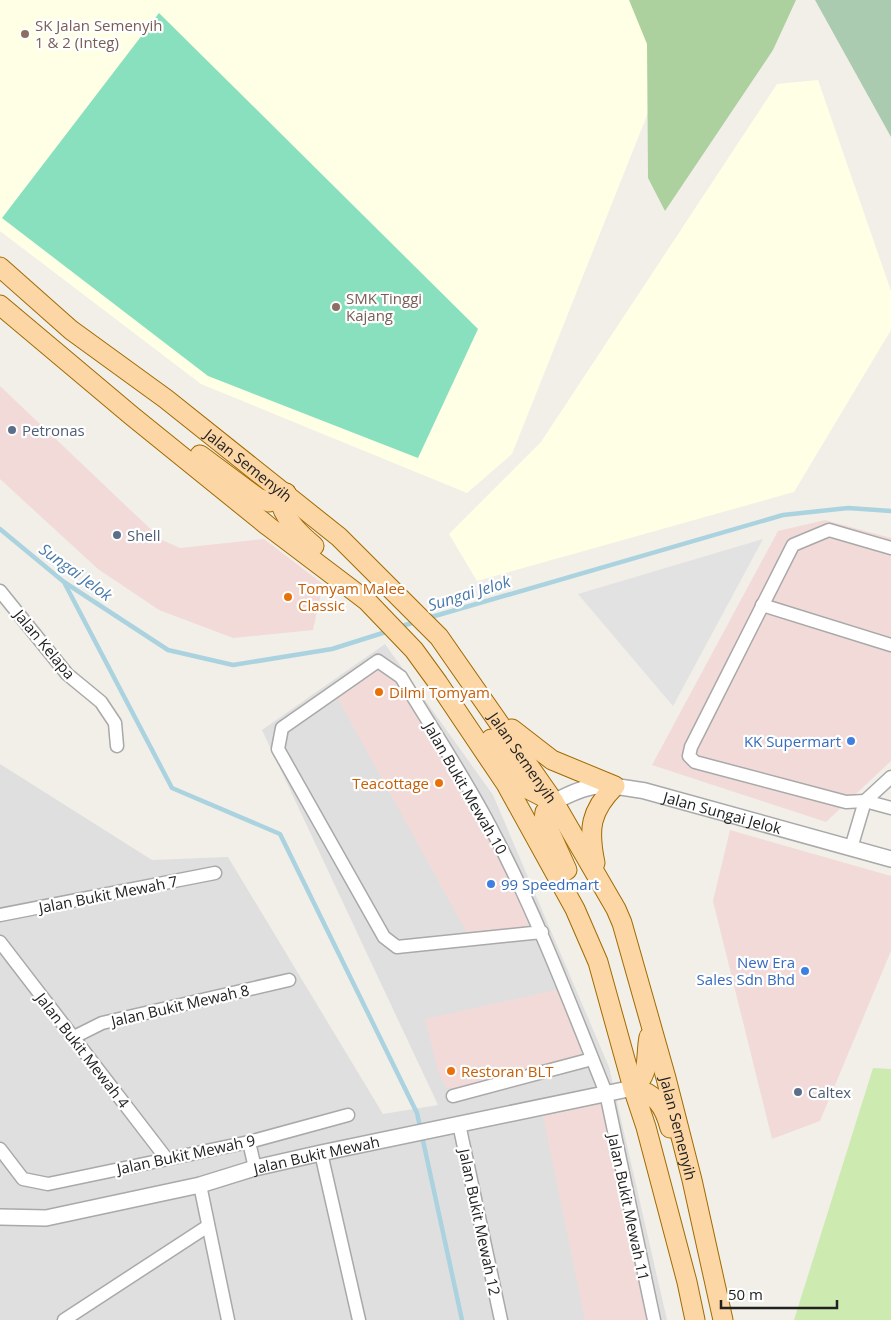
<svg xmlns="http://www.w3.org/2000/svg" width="891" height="1320" viewBox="0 0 891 1320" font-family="'Open Sans',sans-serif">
	<rect width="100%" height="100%" fill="#f2efe9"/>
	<!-- residential -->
	<polygon fill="#e0dfdf" points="385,644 493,795 609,1067 667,1320 0,1320 0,764 152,860 228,857 383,1114 438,1105 262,730"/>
	<!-- commercial -->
	<g fill="#f2dad9">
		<polygon points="0,386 162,540 180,548 264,539 323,584 313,630 233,638 159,610 98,569 0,479"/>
		<polygon points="825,520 891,538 891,761 826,822 652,765 778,531"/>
		<polygon points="381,666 400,679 484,826 534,927 467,933 337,697"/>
		<polygon points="730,830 891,876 891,951 820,1121 772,1139 713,901"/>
		<polygon points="560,989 585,1055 454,1090 446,1087 439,1074 425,1019"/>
		<polygon points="601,1104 648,1320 585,1320 543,1116"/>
	</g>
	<!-- education -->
	<g fill="#ffffe5">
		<polygon points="0,0 693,0 512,454 467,493 201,384 0,231"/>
		<polygon points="818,80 891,291 891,330 794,492 477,581 449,534 541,442 777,84"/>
	</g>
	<!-- grass -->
	<polygon fill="#cdebb0" points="873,1068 891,1069 891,1320 794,1320"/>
	<!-- forest -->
	<polygon fill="#add19e" points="629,0 796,0 773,50 665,211 648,178 647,44"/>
	<!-- cemetery -->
	<polygon fill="#aacbaf" points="815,0 891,0 891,137"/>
	<!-- pitch -->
	<polygon fill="#88e0be" points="159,13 478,329 418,458 208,376 2,218"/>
	<!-- parking -->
	<polygon fill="#e2e2e2" points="763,539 673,706 578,594"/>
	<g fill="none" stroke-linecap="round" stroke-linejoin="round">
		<!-- stream -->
		<g stroke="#aad3df" stroke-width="4.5">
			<polyline points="0,529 64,582 168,650 233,665 332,649 389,631"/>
			<polyline points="65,584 172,788 280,834 417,1113 462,1320"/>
			<polyline points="428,618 783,515 848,508 891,511"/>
			<polyline points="399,627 415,622"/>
		</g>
		<defs>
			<g id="minor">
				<polyline points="891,548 829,530 793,545 691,747 689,756 695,762 846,802 865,801 891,808"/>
				<polyline points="0,591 67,674 101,702 115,723 117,746"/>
				<polyline points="762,605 891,645"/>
				<polyline points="851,848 865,801 891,777"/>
				<polyline points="0,915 215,873"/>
				<path d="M542,932L397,947L384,937L278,749L282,728L378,661L401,677C431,727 464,776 491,828C536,913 570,1003 606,1093L654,1320"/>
				<polyline points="0,942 166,1158"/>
				<polyline points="74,1037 102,1023 289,980"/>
				<polyline points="453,1096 592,1059"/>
				<polyline points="459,1124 501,1320"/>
				<polyline points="249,1142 255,1168"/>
				<polyline points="0,1149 23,1179 48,1184 249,1142 348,1115"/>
				<polyline points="321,1153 359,1320"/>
				<polyline points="200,1185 228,1320"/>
				<polyline points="64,1320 208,1226"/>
			</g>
			<g id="tertiary">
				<path id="s1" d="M554,802C593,781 602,784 645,791L891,859"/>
				<path id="s2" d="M0,1217L46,1218L200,1185L255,1168L321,1153L633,1088"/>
			</g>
			<g id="primary">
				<path id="s3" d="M0,267L71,330L166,399L339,537L439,637L554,802L616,909L622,923L666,1078L692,1180L723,1320"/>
				<polyline points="0,305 132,416 268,526 367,601 414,650 438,683 506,784 575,909 598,962 633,1088 646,1127 687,1282 695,1320"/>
				<polyline points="200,455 258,498 269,502 286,493"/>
				<path d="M286,493L281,505C288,523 300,534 314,546"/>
				<path d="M512,729L552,760L615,786C590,811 588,829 595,863"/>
				<polyline points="491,739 526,788 553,802"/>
				<polyline points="554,802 545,812 544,819 567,870"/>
				<path d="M633,1088C655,1093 664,1105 670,1128"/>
				<path d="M633,1088C651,1073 645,1057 649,1037"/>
			</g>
		</defs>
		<!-- minor casing -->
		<use href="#minor" stroke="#a9a9a9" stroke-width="15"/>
		<!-- tertiary casing -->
		<use href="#tertiary" stroke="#a9a9a9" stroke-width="18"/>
		<!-- primary casing -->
		<use href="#primary" stroke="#a06b00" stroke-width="21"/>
		<!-- minor -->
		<use href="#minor" stroke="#fff" stroke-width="12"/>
		<!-- tertiary -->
		<use href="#tertiary" stroke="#fff" stroke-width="15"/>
		<!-- primary -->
		<use href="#primary" stroke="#fcd6a4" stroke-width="19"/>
	</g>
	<!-- markers -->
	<g fill="#8d6e63" stroke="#fff" stroke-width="2">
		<circle cx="25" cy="34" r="5"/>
		<circle cx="336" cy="307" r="5"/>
	</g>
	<g fill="#5c6f8a" stroke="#fff" stroke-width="2">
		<circle cx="12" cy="430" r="5"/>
		<circle cx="117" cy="535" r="5"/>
		<circle cx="798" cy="1092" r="5"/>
	</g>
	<g fill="#e8710a" stroke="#fff" stroke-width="2">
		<circle cx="288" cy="597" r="5"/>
		<circle cx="379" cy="692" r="5"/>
		<circle cx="439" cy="783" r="5"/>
		<circle cx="451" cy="1071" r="5"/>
	</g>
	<g fill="#3f7fe0" stroke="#fff" stroke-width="2">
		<circle cx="851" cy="741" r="5"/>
		<circle cx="491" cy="884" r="5"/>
		<circle cx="805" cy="971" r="5"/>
	</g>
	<g text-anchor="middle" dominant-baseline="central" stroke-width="4.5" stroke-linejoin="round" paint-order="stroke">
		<!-- education labels -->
		<g font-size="15" fill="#785e54" stroke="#fff" text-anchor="start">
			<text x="35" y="25">SK Jalan Semenyih<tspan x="35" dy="17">1 &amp; 2 (Integ)</tspan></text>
			<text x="346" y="298">SMK Tinggi<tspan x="346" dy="17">Kajang</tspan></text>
		</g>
		<!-- service labels -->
		<g font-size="15" fill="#4e5e75" stroke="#fff" text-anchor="start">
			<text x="22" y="430">Petronas</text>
			<text x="127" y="535">Shell</text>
			<text x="808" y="1092">Caltex</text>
		</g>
		<!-- street labels -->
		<g font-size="15" fill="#222" stroke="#fff">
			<text stroke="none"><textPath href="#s3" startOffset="318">Jalan Semenyih</textPath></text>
			<text transform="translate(45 644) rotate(50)">Jalan Kelapa</text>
			<text stroke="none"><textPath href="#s3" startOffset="722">Jalan Semenyih</textPath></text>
			<text transform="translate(466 788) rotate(60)">Jalan Bukit Mewah 10</text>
			<text stroke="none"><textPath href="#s1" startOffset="175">Jalan Sungai Jelok</textPath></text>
			<text transform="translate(108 894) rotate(-11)">Jalan Bukit Mewah 7</text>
			<text transform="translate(180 1005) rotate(-13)">Jalan Bukit Mewah 8</text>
			<text transform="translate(83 1050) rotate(52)">Jalan Bukit Mewah 4</text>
			<text stroke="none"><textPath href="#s3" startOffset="1128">Jalan Semenyih</textPath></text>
			<text transform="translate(186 1154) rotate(-12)">Jalan Bukit Mewah 9</text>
			<text stroke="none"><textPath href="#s2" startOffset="324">Jalan Bukit Mewah</textPath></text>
			<text transform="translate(629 1207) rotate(78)">Jalan Bukit Mewah 11</text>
			<text transform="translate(480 1222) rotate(78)">Jalan Bukit Mewah 12</text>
		</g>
		<!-- food labels -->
		<g font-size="15" fill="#c56008" stroke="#fff" text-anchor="start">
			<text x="298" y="588">Tomyam Malee<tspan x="298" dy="17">Classic</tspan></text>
			<text x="389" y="692">Dilmi Tomyam</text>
			<text x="429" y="783" text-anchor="end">Teacottage</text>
			<text x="461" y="1071">Restoran BLT</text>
		</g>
		<!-- shop labels -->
		<g font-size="15" fill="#366cbe" stroke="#fff" text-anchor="end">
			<text x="841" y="741">KK Supermart</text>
			<text x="501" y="884" text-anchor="start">99 Speedmart</text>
			<text x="795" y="962">New Era<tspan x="795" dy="17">Sales Sdn Bhd</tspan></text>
		</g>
		<!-- water labels -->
		<g font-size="16" font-style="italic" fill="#4a7aab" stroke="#fff">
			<text transform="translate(76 572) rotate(36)">Sungai Jelok</text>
			<text transform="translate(469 593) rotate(-17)">Sungai Jelok</text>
		</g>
	</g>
	<!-- scale -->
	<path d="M721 1300v8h116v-8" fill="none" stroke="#222222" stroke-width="2.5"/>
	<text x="728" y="1300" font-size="15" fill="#222222" stroke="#ffffff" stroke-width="4" paint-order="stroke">50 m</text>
</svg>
